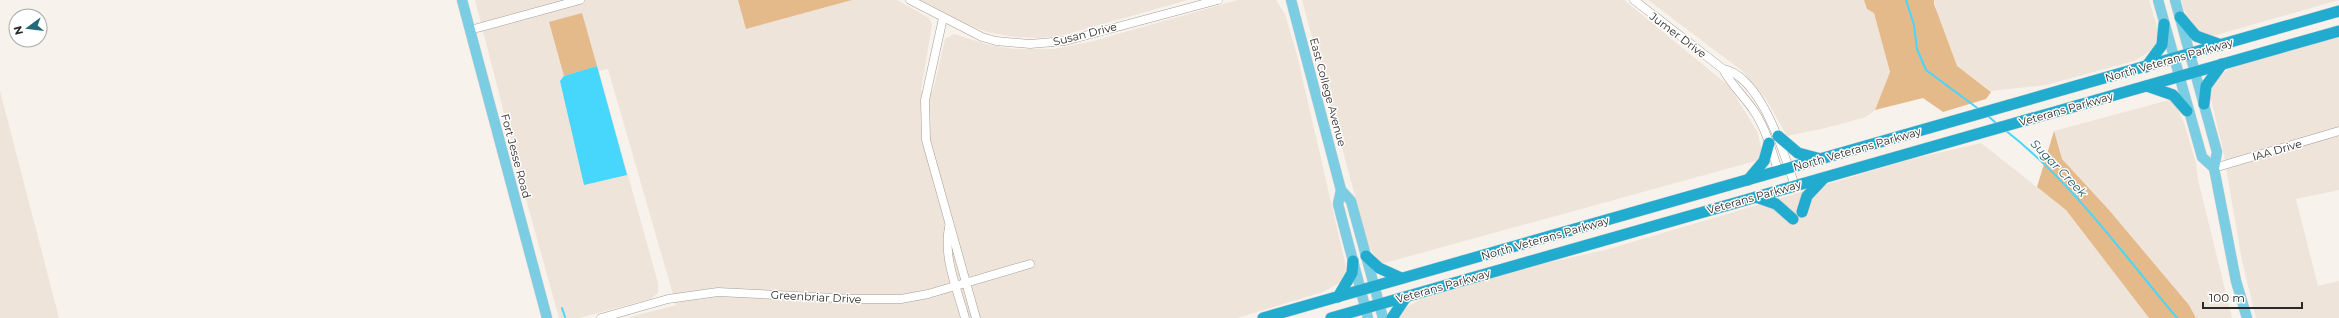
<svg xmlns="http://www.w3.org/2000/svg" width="2339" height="318" viewBox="0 0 2339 318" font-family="Montserrat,sans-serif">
	<rect width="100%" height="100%" fill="#f8f2ec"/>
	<!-- built -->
	<g fill="#efe4d9">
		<polygon points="475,0 897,0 929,18 932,24 921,91 933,91 945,39 954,34 989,45 1014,49 1054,49 1093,41 1238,0 1276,0 1285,14 1297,55 1346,267 1345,275 1341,282 1323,292 1237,318 626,318 676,305 608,69 599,71 658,283 658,293 650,299 579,318 559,318 527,203"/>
		<polygon points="920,0 1188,0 1060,36 1038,38 1014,37 987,32 962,23"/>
		<polygon points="1302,0 1624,0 1729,86 1757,131 1762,151 1759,160 1381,264 1369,247 1364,229"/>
		<polygon points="1648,0 1864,0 1867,9 1874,13 1890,72 1875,110 1870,114 1863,118 1825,128 1787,136 1766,99 1741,70"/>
		<polygon points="1934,0 2149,0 2159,33 2158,40 2149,52 2134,61 2046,85 1991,91 1949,61"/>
		<polygon points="2181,0 2339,0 2213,36 2200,33 2189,24"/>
		<polygon points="2339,37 2339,190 2296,199 2318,286 2339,281 2339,318 2256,318 2242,261 2223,150 2209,91 2214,80 2232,67"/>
		<polygon points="0,91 59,318 0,318"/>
		<polygon points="2173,99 2184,123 2196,163 2198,180 2232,318 2196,318 2189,305 2109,210 2062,159 2054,131"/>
		<polygon points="1981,143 2066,210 2149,318 1396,318 1400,311 1421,299 1546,263 1609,249 1912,159"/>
	</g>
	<!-- green -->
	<g fill="#e4ba8b">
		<polygon points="738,0 852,0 746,29"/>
		<polygon points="1864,0 1934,0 1934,4 1957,66 1991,92 1986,99 1943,112 1923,98 1875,110 1890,72 1874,13 1867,9"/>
		<polygon points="582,13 597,66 564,76 549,22"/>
		<polygon points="2054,131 2062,159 2109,210 2189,305 2196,318 2149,318 2066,210 2037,187"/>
	</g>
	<!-- water -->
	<polygon fill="#47d6fc" points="597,66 627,175 584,185 560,81 564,76"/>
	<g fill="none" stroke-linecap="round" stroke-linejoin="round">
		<!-- stream -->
		<g stroke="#47d6fc" stroke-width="2">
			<polyline points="1906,0 1914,25 1917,49 1926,70 1980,110"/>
			<polyline points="1987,115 1997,124"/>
			<path d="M2005,130C2072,182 2123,254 2177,318"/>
			<polyline points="562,308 565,317"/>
		</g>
		<defs>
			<g id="minor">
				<polyline points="910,0 982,37 996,41 1030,44 1065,41 1218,0"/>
				<path d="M1634,0L1723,69C1731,85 1744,96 1754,111C1766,129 1772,151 1778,171"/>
				<polyline points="943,18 925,100 926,140 976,318"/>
				<polyline points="470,30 580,0"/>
				<path d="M1723,69C1761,76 1784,153 1795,186"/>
				<polyline points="2214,168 2339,131"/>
				<path d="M949,227C943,258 957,288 965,318"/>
				<polyline points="601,318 668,299 718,292 854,299 901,299 928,294 1030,264"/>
			</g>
			<g id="major">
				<polyline points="462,0 547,318"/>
				<polyline points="1291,0 1341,190 1338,204 1368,318"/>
				<polyline points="2158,0 2202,157 2214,168"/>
				<polyline points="2175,0 2217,152 2214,168 2236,281 2247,318"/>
				<polyline points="1341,190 1351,201 1383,318"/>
			</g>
			<g id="highway">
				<polyline points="2180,17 2196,36 2221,45"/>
				<polyline points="2146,67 2162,45 2164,24"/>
				<polyline points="2147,86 2173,95 2187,111"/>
				<polyline points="2204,104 2206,86 2222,64"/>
				<polyline points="1778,136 1798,153 1821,159"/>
				<polyline points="1748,180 1764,161 1769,143"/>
				<polyline points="1756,197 1776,204 1793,219"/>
				<polyline points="1802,212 1807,196 1824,178"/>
				<polyline points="1366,256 1379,268 1401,278"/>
				<polyline points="1338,297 1352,273 1353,261"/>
				<polyline points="1263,318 2339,11"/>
				<polyline points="1331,318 2339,31"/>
				<polyline points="1392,318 1406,297"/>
			</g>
		</defs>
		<!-- minor casing -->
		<use href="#minor" stroke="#a49f99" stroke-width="9"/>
		<!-- major casing -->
		<use href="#major" stroke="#d0d0cf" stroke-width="11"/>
		<!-- highway casing -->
		<use href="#highway" stroke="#d0d0cf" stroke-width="12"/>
		<!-- minor -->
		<use href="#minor" stroke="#fff" stroke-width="8"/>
		<!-- major -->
		<use href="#major" stroke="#7acde2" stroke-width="10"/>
		<!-- highway -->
		<use href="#highway" stroke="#21accf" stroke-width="11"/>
	</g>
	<g text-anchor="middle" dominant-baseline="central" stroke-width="3" stroke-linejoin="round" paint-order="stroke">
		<!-- street labels -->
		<g font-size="11" fill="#2b2927" stroke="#fff">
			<text transform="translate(1085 34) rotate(-14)">Susan Drive</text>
			<text transform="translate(1678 35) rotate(37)">Jumer Drive</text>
			<text transform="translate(2169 60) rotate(-16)">North Veterans Parkway</text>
			<text transform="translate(1328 92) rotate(75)">East College Avenue</text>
			<text transform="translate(2066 109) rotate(-16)">Veterans Parkway</text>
			<text transform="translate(1857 149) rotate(-16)">North Veterans Parkway</text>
			<text transform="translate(2277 150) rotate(-16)">IAA Drive</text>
			<text transform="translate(516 156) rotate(75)">Fort Jesse Road</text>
			<text transform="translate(1754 197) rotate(-16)">Veterans Parkway</text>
			<text transform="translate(1545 238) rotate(-16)">North Veterans Parkway</text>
			<text transform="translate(1443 286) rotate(-16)">Veterans Parkway</text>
			<text transform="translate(816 297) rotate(3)">Greenbriar Drive</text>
		</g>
		<!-- water labels -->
		<g font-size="12" font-style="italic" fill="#1f5868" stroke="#fff">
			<text transform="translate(2059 168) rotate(46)">Sugar Creek</text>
		</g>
	</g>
	<!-- north arrow -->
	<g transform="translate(28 28) rotate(255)"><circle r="19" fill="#ffffff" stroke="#aaa9a9"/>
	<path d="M0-3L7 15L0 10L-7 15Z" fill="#27697c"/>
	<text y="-6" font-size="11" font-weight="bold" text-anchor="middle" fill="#2b2927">N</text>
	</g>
	<!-- scale -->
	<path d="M2203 302v6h99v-6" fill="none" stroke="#2b2927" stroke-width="2"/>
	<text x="2209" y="302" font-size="12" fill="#2b2927" stroke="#ffffff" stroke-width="3" paint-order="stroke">100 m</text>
</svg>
